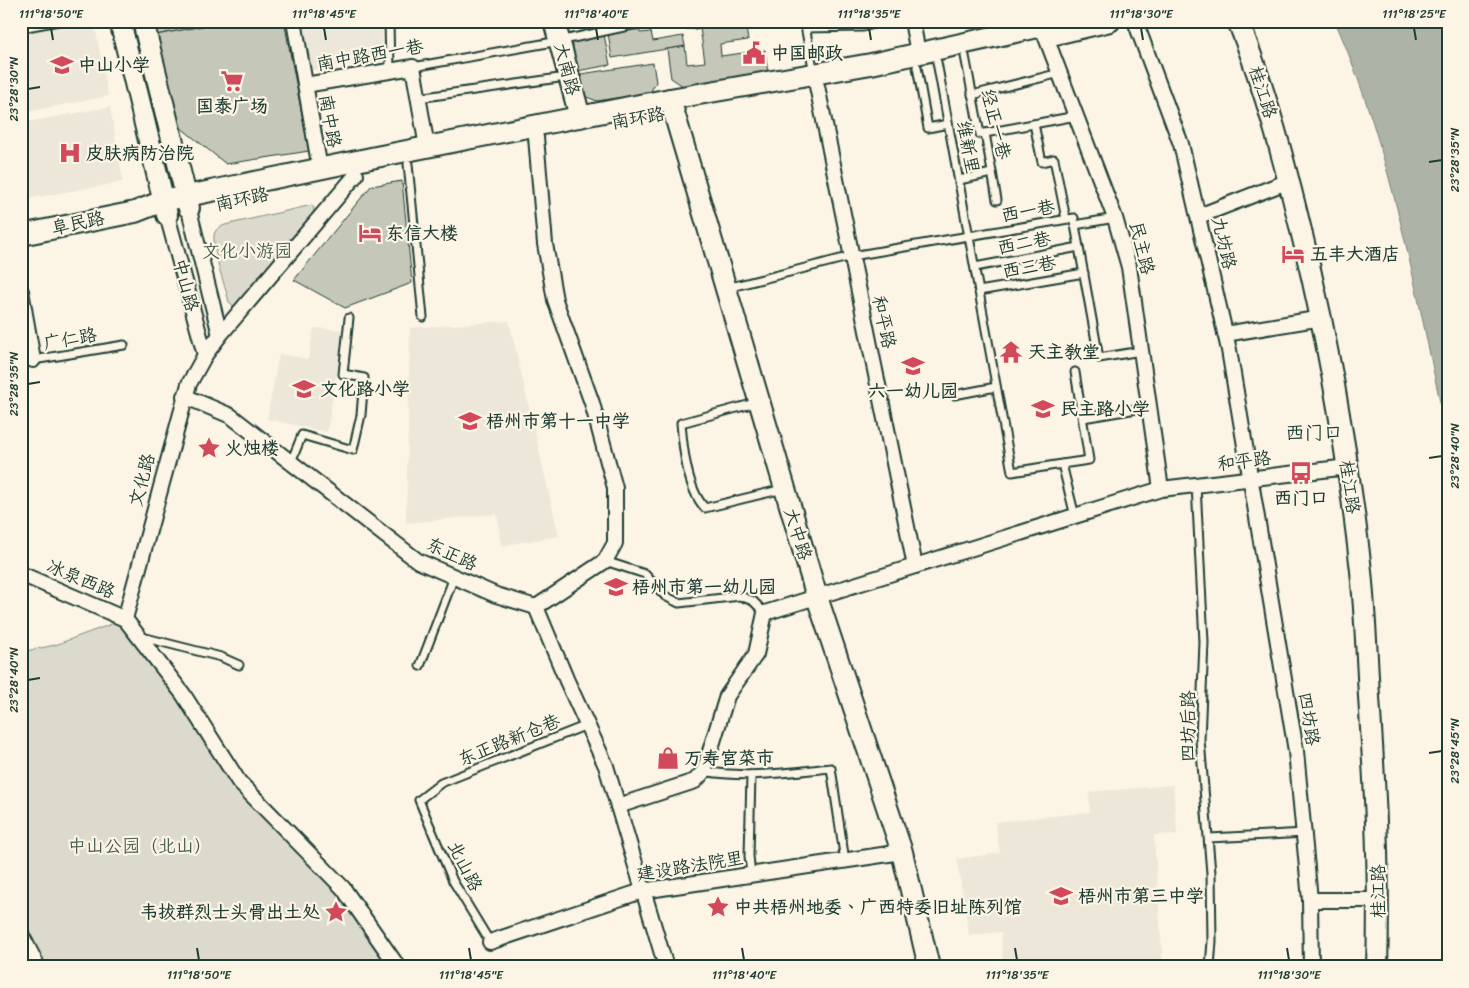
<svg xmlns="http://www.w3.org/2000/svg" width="1469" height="988" viewBox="0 0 1469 988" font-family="Sriracha,'LXGW WenKai TC',sans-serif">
	<rect width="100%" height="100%" fill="#fcf5e5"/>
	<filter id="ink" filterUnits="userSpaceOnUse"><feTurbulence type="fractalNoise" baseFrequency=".02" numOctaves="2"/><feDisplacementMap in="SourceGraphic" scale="10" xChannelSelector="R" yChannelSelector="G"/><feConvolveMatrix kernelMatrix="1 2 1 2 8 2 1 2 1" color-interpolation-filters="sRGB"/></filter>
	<g filter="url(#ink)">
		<!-- built -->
		<g fill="#ece7d8">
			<polygon points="84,21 94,21 108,96 21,113 21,33"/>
			<polygon points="296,21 382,21 383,59 306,71"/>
			<polygon points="110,107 123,182 21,200 21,123"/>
			<polygon points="509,321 559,536 501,546 497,514 406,523 410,328"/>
			<polygon points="314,328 344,330 327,432 267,419 279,354 308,359"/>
			<polygon points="1173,785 1177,834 1154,835 1163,967 1003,967 1001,932 969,935 957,859 1000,853 995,822 1090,812 1089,792"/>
		</g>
		<!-- green -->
		<g fill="#dcdacc" stroke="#7e8c80">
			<path d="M312,205L314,208L313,218L239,306H234L229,302L227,294C223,281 210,242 215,232C217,228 221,227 225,225Z"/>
			<polygon points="125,619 239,782 343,888 398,967 38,967 21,934 21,652 55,645"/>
		</g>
		<!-- water -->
		<path fill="#aeb3a7" stroke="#758479" d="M1335,21H1448V439C1417,298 1393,154 1335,21Z"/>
		<!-- building -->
		<g fill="#c5c7b9" stroke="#1f3d34">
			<polygon points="153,21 229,21 156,35"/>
			<polygon points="229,21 284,21 309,151 226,164 180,127 156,35"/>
			<polygon points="745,22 748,40 720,44 721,56 765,50 768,74 683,86 671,78 667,49 685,46 687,64 705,62 700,28"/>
			<polygon points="639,27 640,33 651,32 653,41 683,36 685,46 612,58 608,33"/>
			<polygon points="604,35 610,65 577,71 572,41"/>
			<polygon points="653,63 656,82 650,93 597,101 584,96 581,74"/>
			<polygon points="402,181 412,283 345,308 294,280 371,186"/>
		</g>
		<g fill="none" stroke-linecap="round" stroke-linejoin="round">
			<defs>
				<g id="lane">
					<polyline points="389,21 390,70"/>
					<polyline points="804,21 814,73"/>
					<polyline points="21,28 59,21"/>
					<polyline points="806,28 863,27 885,21"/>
					<polyline points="965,56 980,134 1076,116"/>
					<polyline points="937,62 1012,472 1062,464 1075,516"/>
					<polyline points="413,67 559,41 633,25 694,24 714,21"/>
					<polyline points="917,67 928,128 948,124"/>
					<polyline points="972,95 1060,73"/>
					<polyline points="418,98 566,77"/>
					<polyline points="1034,124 1042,162 1054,159 1066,219"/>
					<polyline points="985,133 997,200"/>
					<polyline points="408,164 423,317"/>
					<polyline points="959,180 992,173"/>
					<polyline points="1075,225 1099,358 1141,351"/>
					<polyline points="975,267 1079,247"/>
					<polyline points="727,288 852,256 1074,218 1075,225 1115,218"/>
					<polyline points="979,291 1084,273"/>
					<polyline points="21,362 124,345"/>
					<polyline points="954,395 996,387"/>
					<path d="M759,402L681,423C683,448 687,489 705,508L783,489"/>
					<polyline points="1083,418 1149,407"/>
					<polyline points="291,462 302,435 353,450 361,415 364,378 343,374 349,318"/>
					<polyline points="1062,464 1089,460 1075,372"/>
					<polyline points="1196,485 1204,642 1200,740 1211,873 1212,941 1210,967"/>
					<polyline points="605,561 645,574 665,596 679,603 740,596 753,601 765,613"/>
					<polyline points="142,637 221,657 239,665"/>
					<polyline points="420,666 454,577"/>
					<path d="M704,771C746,779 789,772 831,768L845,861"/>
					<polyline points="751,775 749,856 751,874"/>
					<polyline points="1209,838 1305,833"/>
					<polyline points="490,942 453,881 419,800 441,783 587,725"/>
					<polyline points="647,967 665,963"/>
				</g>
				<g id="street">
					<polyline points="294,21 320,169"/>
					<polyline points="912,21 918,53"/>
					<polyline points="1135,21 1181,144 1229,350 1296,751 1310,900 1311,967"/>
					<polyline points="1042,27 1115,218 1129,267 1161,489"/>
					<polyline points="305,85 413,67 427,147"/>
					<polyline points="817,86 915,566"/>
					<polyline points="536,137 545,244 555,300 592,403 615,488 615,543 605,561 536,607"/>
					<polyline points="189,210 220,335"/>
					<polyline points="167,215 205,355"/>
					<polyline points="1199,216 1289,181"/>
					<polyline points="21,291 33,360"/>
					<polyline points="1225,334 1322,318"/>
					<polyline points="184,396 231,416 418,561 496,595 536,607"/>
					<polyline points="21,574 125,619 183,694 239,782 343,888 398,967"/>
					<polyline points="536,607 567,681 606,766 666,967"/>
					<polyline points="125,619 189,384 205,355 220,335 356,175"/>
					<polyline points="618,806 695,781 704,771 727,696 756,654 765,613 1161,489 1348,467"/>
					<polyline points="1310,900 1379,900"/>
					<polyline points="21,934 38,967"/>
					<polyline points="490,942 642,891 902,852"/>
				</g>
				<g id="secondary">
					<polyline points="120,21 167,215"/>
					<polyline points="143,21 189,208"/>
					<polyline points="554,21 580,117"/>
					<path d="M1238,21C1267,93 1286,168 1304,243C1330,351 1349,461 1361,571C1365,613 1367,655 1369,697C1375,787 1380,876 1377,967"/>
					<polyline points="1051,35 1110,21"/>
					<polyline points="670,99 817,597 902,852 929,967"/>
					<polyline points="21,235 135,212 163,201 376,157 670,99 871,64 1065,21"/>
				</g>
			</defs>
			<!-- lane casing -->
			<use href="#lane" stroke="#1f3d34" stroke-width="11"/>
			<!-- street casing -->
			<use href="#street" stroke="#1f3d34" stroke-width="18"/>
			<!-- secondary casing -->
			<use href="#secondary" stroke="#1f3d34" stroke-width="24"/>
			<!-- lane -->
			<use href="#lane" stroke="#fcf5e5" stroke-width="7"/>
			<!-- street -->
			<use href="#street" stroke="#fcf5e5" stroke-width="14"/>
			<!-- secondary -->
			<use href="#secondary" stroke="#fcf5e5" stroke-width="20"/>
		</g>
	</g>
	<!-- ticks -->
	<path fill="none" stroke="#1f3d34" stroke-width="2" d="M51,28L53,40M324,28L326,40M596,28L598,40M869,28L871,40M1141,28L1143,40M1414,28L1416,40M28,89L40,87M1429,162L1442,160M28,384L40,382M1429,458L1442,456M28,680L40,678M1429,753L1442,751M197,948L199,960M469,948L471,960M742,948L744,960M1015,948L1017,960M1287,948L1289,960"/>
	<!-- icons -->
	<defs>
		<symbol id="civic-bare" viewBox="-9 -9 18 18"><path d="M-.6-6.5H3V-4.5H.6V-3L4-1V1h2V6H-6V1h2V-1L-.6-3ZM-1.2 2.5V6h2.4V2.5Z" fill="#d1495b" stroke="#fcf5e5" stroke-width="2.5" paint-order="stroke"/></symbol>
		<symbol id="school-bare" viewBox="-9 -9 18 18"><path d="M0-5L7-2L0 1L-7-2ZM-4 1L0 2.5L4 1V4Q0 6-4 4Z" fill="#d1495b" stroke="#fcf5e5" stroke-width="2.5" paint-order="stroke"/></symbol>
		<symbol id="supermarket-bare" viewBox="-9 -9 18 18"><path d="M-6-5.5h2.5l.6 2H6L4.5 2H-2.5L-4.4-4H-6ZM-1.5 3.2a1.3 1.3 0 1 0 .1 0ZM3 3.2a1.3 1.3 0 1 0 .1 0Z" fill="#d1495b" stroke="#fcf5e5" stroke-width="2.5" paint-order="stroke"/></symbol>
		<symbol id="hospital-bare" viewBox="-9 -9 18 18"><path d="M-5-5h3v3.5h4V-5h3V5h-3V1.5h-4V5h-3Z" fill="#d1495b" stroke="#fcf5e5" stroke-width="2.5" paint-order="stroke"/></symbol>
		<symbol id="hotel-bare" viewBox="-9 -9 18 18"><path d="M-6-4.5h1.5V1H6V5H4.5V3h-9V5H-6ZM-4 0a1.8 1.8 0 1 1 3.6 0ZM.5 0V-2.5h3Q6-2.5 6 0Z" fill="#d1495b" stroke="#fcf5e5" stroke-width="2.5" paint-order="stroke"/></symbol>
		<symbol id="temple-bare" viewBox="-9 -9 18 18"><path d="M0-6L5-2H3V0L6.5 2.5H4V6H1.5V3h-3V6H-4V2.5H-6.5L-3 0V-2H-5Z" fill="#d1495b" stroke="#fcf5e5" stroke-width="2.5" paint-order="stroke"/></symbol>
		<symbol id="sight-bare" viewBox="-9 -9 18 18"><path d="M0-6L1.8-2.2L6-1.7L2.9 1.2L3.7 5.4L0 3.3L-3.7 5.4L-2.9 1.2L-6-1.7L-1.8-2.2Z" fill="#d1495b" stroke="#fcf5e5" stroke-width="2.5" paint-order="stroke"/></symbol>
		<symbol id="bus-bare" viewBox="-9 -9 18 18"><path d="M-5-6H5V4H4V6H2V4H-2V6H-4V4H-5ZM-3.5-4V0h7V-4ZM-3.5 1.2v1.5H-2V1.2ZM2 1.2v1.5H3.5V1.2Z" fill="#d1495b" stroke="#fcf5e5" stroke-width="2.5" paint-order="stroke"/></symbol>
		<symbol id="shop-bare" viewBox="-9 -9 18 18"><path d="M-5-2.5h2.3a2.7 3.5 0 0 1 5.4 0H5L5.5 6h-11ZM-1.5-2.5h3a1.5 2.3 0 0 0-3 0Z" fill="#d1495b" stroke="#fcf5e5" stroke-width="2.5" paint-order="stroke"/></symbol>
	</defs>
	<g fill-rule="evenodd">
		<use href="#civic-bare" x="738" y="37" width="32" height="32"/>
		<use href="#school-bare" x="46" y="49" width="32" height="32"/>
		<use href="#supermarket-bare" x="216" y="65" width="32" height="32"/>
		<use href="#hospital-bare" x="54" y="137" width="32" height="32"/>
		<use href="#hotel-bare" x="354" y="217" width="32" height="32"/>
		<use href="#hotel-bare" x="1277" y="238" width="32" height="32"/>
		<use href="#temple-bare" x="995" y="336" width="32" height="32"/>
		<use href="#school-bare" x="897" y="350" width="32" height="32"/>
		<use href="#school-bare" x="288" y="373" width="32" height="32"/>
		<use href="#school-bare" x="1027" y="393" width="32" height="32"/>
		<use href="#school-bare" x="454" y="405" width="32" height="32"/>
		<use href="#sight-bare" x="193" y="432" width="32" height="32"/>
		<use href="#bus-bare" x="1285" y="457" width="32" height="32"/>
		<use href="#school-bare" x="600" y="571" width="32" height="32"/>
		<use href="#shop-bare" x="652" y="742" width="32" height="32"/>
		<use href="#school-bare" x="1045" y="880" width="32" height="32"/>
		<use href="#sight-bare" x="702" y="891" width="32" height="32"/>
		<use href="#sight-bare" x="320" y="896" width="32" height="32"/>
	</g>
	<g text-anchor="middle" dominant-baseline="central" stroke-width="4.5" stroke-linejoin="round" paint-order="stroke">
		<!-- poi labels -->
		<g font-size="18" font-weight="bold" fill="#1f3d34" stroke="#fcf5e5" text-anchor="start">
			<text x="771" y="53">中国邮政</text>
			<text x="78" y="65">中山小学</text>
			<text x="232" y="106" text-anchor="middle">国泰广场</text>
			<text x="86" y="153">皮肤病防治院</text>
			<text x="386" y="233">东信大楼</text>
			<text x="1310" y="254">五丰大酒店</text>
			<text x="1028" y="352">天主教堂</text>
			<text x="320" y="389">文化路小学</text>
			<text x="913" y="391" text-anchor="middle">六一幼儿园</text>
			<text x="1060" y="409">民主路小学</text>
			<text x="486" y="421">梧州市第十一中学</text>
			<text x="225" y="448">火烛楼</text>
			<text x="1301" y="498" text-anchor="middle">西门口</text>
			<text x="632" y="587">梧州市第一幼儿园</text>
			<text x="684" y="758">万寿宫菜市</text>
			<text x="1078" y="896">梧州市第三中学</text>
			<text x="734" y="907">中共梧州地委、广西特委旧址陈列馆</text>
			<text x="320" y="912" text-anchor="end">韦拔群烈士头骨出土处</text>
		</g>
		<!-- street labels -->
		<g font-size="18" fill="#1f3d34" stroke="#fcf5e5">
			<text transform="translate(370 55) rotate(-10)">南中路西一巷</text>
			<text transform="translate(567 69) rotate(75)">大南路</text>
			<text transform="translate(1263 92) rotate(72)">桂江路</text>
			<text transform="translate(638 118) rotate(-10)">南环路</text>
			<text transform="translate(330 121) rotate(80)">南中路</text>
			<text transform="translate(996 124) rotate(76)">经正一巷</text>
			<text transform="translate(968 147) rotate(79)">维新里</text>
			<text transform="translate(242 199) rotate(-12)">南环路</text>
			<text transform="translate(1028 211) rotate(-10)">西一巷</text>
			<text transform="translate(78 223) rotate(-12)">阜民路</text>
			<text transform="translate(1024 243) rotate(-11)">西二巷</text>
			<text transform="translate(1224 243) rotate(77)">九坊路</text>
			<text transform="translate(1142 248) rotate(76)">民主路</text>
			<text transform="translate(1029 267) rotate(-10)">西三巷</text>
			<text transform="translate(186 285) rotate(75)">中山路</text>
			<text transform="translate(884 322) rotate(78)">和平路</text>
			<text transform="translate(70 339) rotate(-10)">广仁路</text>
			<text transform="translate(1244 461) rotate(-7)">和平路</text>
			<text transform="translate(142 480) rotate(-75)">文化路</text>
			<text transform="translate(1350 487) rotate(82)">桂江路</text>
			<text transform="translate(798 534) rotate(73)">大中路</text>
			<text transform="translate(452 554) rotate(25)">东正路</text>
			<text transform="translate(81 579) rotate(23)">冰泉西路</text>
			<text transform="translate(1309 719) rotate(81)">四坊路</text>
			<text transform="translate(1188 726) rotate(-90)">四坊后路</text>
			<text transform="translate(509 740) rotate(-22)">东正路新仓巷</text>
			<text transform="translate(465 866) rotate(63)">北山路</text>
			<text transform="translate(690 866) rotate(-9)">建设路法院里</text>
			<text transform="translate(1378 891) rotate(-90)">桂江路</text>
		</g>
		<!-- park labels -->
		<g font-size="18" fill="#455c52" stroke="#fcf5e5">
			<text x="247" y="251">文化小游园</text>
			<text x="140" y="846">中山公园（北山）</text>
		</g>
		<!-- neighbourhood labels -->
		<g font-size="19" fill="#1f3d34" stroke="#fcf5e5">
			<text x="1314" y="432">西门口</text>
		</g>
	</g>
	<!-- margin -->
	<rect width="1469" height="988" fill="none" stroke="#fcf5e5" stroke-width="55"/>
	<rect x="28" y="28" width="1414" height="932" fill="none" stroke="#1f3d34" stroke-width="2"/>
	<g font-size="12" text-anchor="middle" fill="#1f3d34">
		<text x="51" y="18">111°18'50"E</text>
		<text x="324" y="18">111°18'45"E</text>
		<text x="596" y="18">111°18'40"E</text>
		<text x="869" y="18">111°18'35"E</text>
		<text x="1141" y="18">111°18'30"E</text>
		<text x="1414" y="18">111°18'25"E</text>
		<text transform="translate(14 89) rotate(-90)" y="4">23°28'30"N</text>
		<text transform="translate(1455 160) rotate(-90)" y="4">23°28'35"N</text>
		<text transform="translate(14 384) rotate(-90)" y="4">23°28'35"N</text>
		<text transform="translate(1455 456) rotate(-90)" y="4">23°28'40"N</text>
		<text transform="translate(14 680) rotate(-90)" y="4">23°28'40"N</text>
		<text transform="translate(1455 751) rotate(-90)" y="4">23°28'45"N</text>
		<text x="199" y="979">111°18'50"E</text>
		<text x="471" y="979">111°18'45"E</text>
		<text x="744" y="979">111°18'40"E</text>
		<text x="1017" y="979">111°18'35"E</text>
		<text x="1289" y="979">111°18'30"E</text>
	</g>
</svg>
